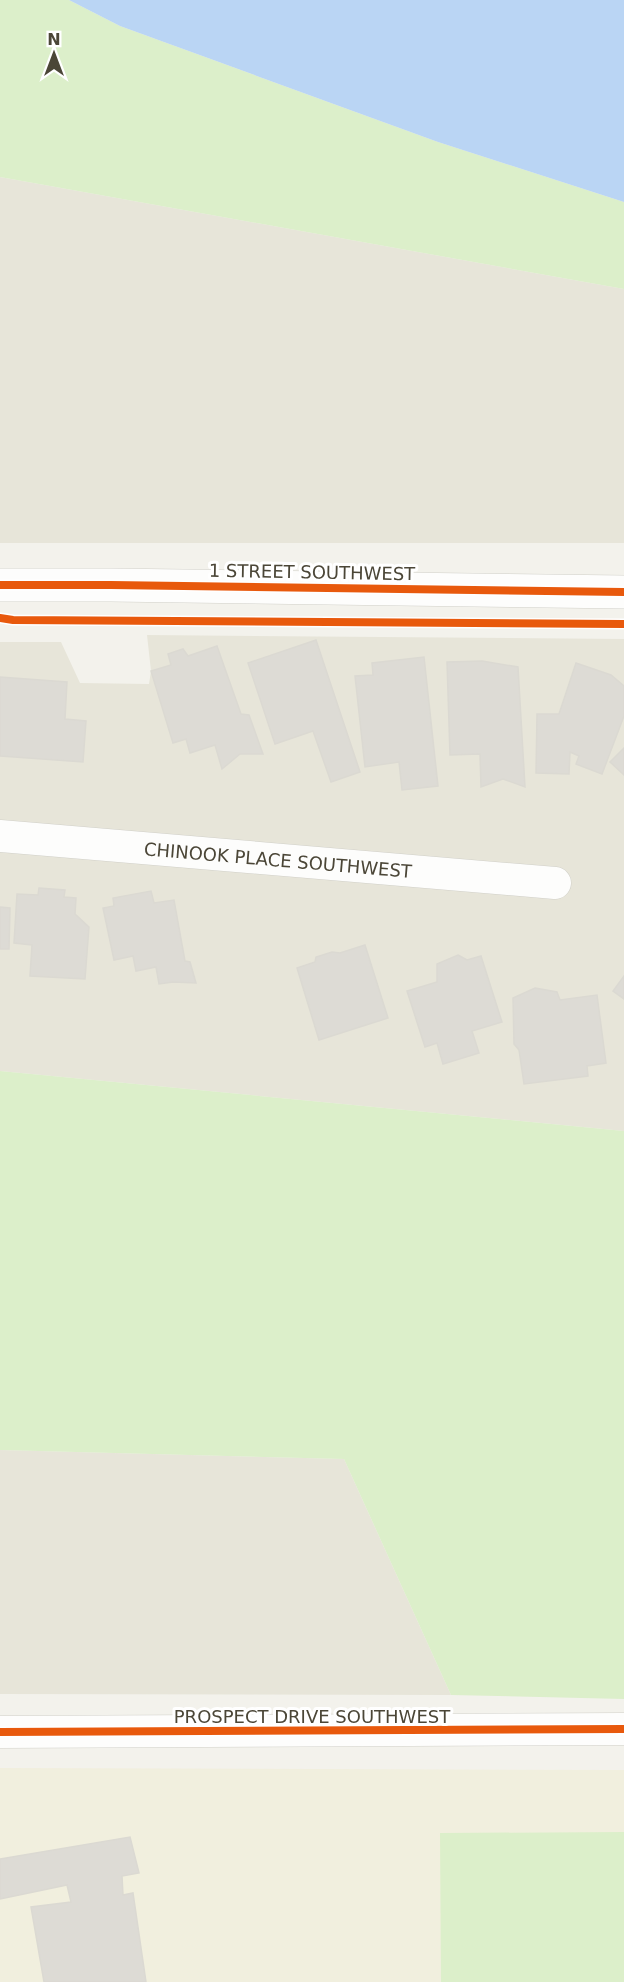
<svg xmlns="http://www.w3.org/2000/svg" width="624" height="1982" viewBox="0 0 624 1982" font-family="'DejaVu Sans',sans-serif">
	<rect width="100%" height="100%" fill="#f3f2ec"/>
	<!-- residential -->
	<g fill="#e7e5d9">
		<polygon points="0,177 624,289 624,543 0,543"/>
		<polygon points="147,635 624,639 624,1131 0,1071 0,642 61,642 80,683 149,684 151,671"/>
		<polygon points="0,1450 344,1459 451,1695 0,1694"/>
	</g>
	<!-- education -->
	<polygon fill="#f1efde" points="0,1768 624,1770 624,1982 0,1982"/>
	<!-- green -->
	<g fill="#dcefca">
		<polygon points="0,0 69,0 120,26 438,142 624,202 624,289 0,177"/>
		<polygon points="0,1071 624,1131 624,1699 451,1695 344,1459 0,1450"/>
		<polygon points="624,1832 624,1982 441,1982 440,1833"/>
	</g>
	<!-- water -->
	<polygon fill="#bad5f4" points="69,0 624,0 624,202 438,142 120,26"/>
	<!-- building -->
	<g fill="#dddbd5" stroke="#dbd9d2" stroke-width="1.5">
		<polygon points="316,640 360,772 331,782 313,731 275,744 248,663"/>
		<polygon points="217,646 241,714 249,715 263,754 240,754 222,769 215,745 190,753 186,739 173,743 151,671 171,665 168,654 183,649 188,656"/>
		<polygon points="424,657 438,786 402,790 399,762 365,767 355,676 373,675 372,663"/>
		<polygon points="482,661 518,667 525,787 503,779 481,787 480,754 450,755 447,662"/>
		<polygon points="576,663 611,675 624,686 624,716 602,774 576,764 579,756 570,752 569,774 536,773 537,714 559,714"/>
		<polygon points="0,677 67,682 65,719 86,721 83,762 0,756"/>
		<polygon points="624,748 624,775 610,762"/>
		<polygon points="39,888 65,890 64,897 76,898 75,914 89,927 85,979 30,976 32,945 14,943 17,894 38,895"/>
		<polygon points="151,891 154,903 174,900 185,961 190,962 196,983 173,982 159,984 156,967 136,971 133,956 114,960 103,908 114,906 113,898"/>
		<polygon points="0,907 10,908 9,949 0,949"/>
		<polygon points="365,945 388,1018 319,1040 297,968 315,962 316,957 332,952 340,953"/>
		<polygon points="458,955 467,960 481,956 502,1022 472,1031 479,1053 443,1064 437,1043 425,1047 407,991 437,982 437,964"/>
		<polygon points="624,976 624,999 613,991"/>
		<polygon points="535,988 557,992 560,1000 597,995 606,1063 587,1066 588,1076 524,1084 519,1050 514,1044 513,998"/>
		<polygon points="130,1837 139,1873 122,1876 123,1895 133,1893 146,1982 44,1982 31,1907 71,1902 67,1885 0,1899 0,1859"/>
	</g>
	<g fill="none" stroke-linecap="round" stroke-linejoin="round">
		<defs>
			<g id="minor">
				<path id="s1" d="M0,836L555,883"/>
				<polyline points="0,1732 624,1729"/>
			</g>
			<polyline id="tertiary" points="0,585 111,585 624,592"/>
		</defs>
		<!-- minor casing -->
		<use href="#minor" stroke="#d1d0c9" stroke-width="33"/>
		<!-- tertiary casing -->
		<use href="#tertiary" stroke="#d1d0c9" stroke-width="34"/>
		<!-- minor -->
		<use href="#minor" stroke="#fdfdfc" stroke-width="32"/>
		<!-- tertiary -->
		<use href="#tertiary" stroke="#fdfdfc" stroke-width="33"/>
		<defs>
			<g id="cycleway">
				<polyline points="0,585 111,585 624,592"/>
				<polyline points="0,618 13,620 624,624"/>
				<polyline points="0,1732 624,1729"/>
			</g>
		</defs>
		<!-- cycleway casing -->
		<use href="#cycleway" stroke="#fff" stroke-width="11"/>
		<!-- cycleway -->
		<use href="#cycleway" stroke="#e8590c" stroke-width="8"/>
	</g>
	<g text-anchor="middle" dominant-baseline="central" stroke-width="6" stroke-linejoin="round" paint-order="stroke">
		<!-- street labels -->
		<g font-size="18" fill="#4b4637" stroke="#fff">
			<text transform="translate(312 572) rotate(1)">1 STREET SOUTHWEST</text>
			<text stroke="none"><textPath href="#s1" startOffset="279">CHINOOK PLACE SOUTHWEST</textPath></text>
			<text x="312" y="1716">PROSPECT DRIVE SOUTHWEST</text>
		</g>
	</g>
	<!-- north arrow -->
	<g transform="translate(54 54)" stroke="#ffffff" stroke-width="4.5" paint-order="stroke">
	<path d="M0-4.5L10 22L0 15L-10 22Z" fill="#4b4637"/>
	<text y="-9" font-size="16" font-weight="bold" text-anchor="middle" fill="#4b4637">N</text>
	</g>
</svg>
